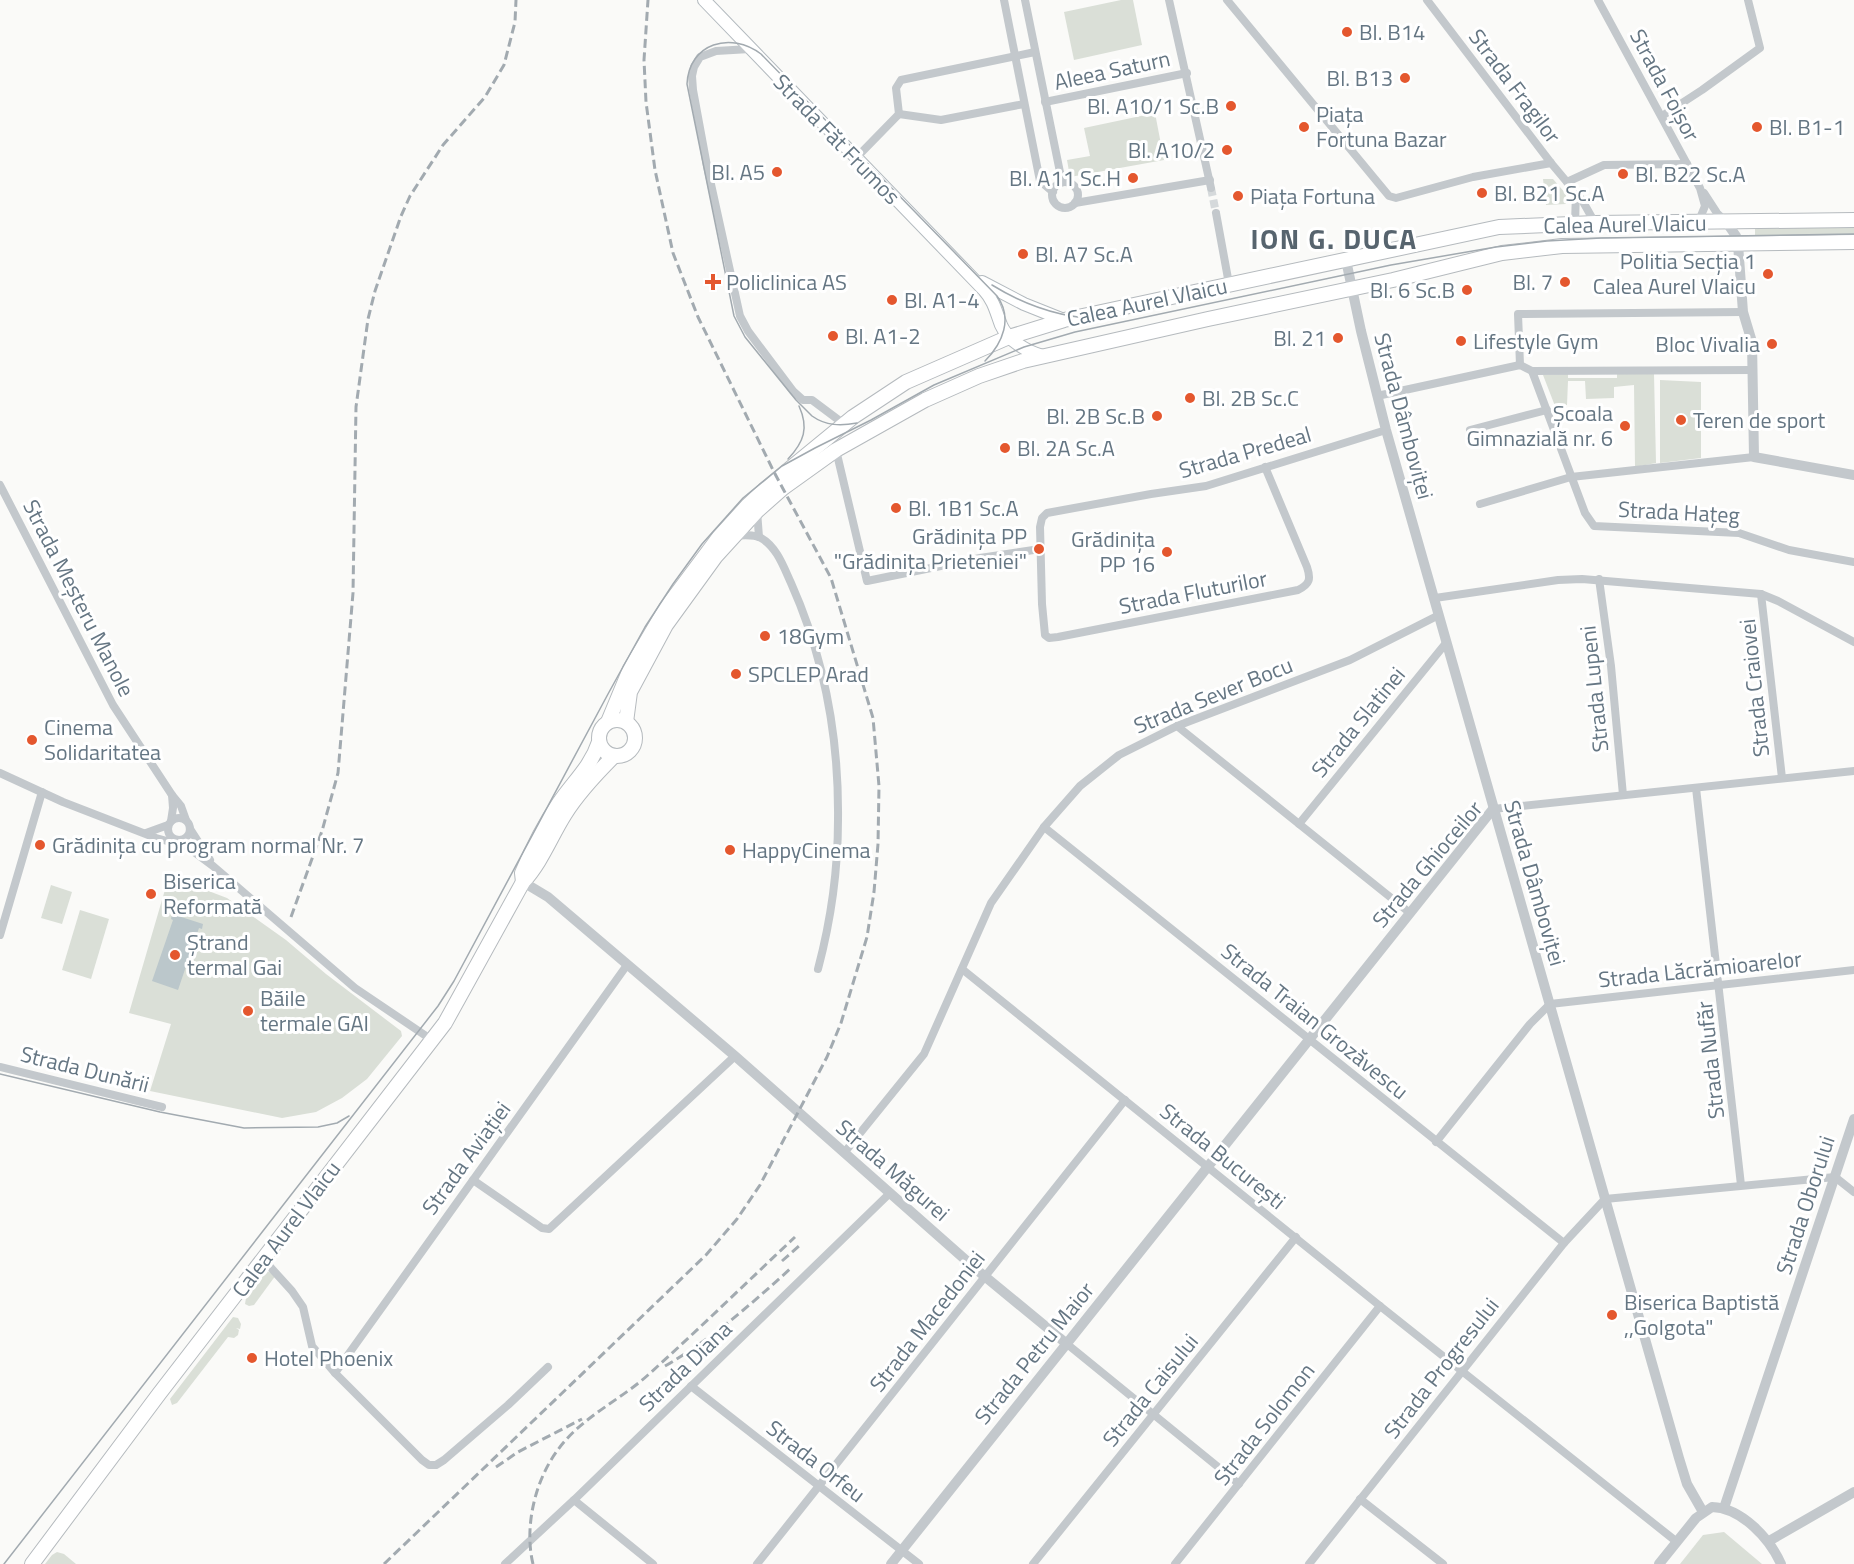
<svg xmlns="http://www.w3.org/2000/svg" width="1854" height="1564" viewBox="0 0 1854 1564" font-family="'Titillium Web',sans-serif">
	<rect width="100%" height="100%" fill="#fafaf8"/>
	<!-- green -->
	<g fill="#dadfd7">
		<polygon points="1121,0 1133,0 1142,45 1074,60 1064,12"/>
		<polygon points="1155,113 1164,160 1070,177 1067,160 1090,156 1084,128"/>
		<polygon points="1543,179 1553,179 1566,194 1566,204 1546,205"/>
		<polygon points="1854,225 1854,236 1755,238 1755,227"/>
		<polygon points="1568,374 1568,378 1617,378 1617,374 1654,374 1656,463 1635,467 1634,385 1614,387 1614,398 1586,399 1585,381 1568,381 1567,405 1555,406 1543,375"/>
		<polygon points="1660,380 1701,382 1701,458 1660,463"/>
		<polygon points="169,876 227,898 286,940 326,974 401,1031 402,1036 367,1079 342,1098 316,1112 282,1118 150,1091 171,1024 129,1013"/>
		<polygon points="51,885 72,892 62,924 41,918"/>
		<polygon points="80,910 109,919 91,979 62,970"/>
		<polygon points="267,1271 276,1275 254,1305 249,1306 245,1304 246,1298"/>
		<polygon points="233,1317 238,1318 241,1324 240,1329 236,1328 239,1330 238,1335 234,1338 228,1337 177,1403 172,1405 170,1399"/>
		<polygon points="1724,1532 1762,1564 1680,1564 1703,1535"/>
		<polygon points="57,1552 64,1554 76,1564 45,1564 52,1555"/>
	</g>
	<!-- water -->
	<polygon fill="#bbc7cb" points="172,914 203,924 202,929 199,928 178,990 152,981 173,920 171,919"/>
	<g fill="none" stroke-linecap="round" stroke-linejoin="round">
		<!-- minor-tunnel -->
		<polyline stroke="#d5d9db" stroke-width="8" stroke-dasharray="8 4" stroke-linecap="butt" points="1211,188 1216,213"/>
		<defs>
			<g id="secondary">
				<path d="M704,0L984,290C994,301 996,312 1001,325C1008,341 1028,352 1043,356"/>
				<polyline points="982,282 1024,304 1064,320"/>
			</g>
			<g id="primary">
				<circle cx="617" cy="738" r="18"/>
				<polyline points="608,722 630,669 666,608 719,537 748,505 764,490 853,417 906,382 1009,337 1064,320 1499,227 1595,223 1854,220"/>
				<polyline points="626,722 630,692 666,625 716,556 757,511 783,488 836,450 925,400 979,376 1023,361 1208,319 1393,280 1502,253 1562,246 1854,242"/>
				<path d="M523,882L522,873C532,849 544,825 559,803C573,782 591,767 599,742"/>
				<path d="M32,1564L159,1394L445,1023L523,882C541,863 551,836 565,814C578,793 596,774 614,756"/>
			</g>
		</defs>
		<!-- secondary casing -->
		<use href="#secondary" stroke="#b3babf" stroke-width="14"/>
		<!-- primary casing -->
		<use href="#primary" stroke="#b5babe" stroke-width="16"/>
		<!-- minor -->
		<g stroke="#c3c8cc" stroke-width="8">
			<polyline points="1004,0 1040,181 1053,192"/>
			<polyline points="1025,0 1062,182"/>
			<polyline points="1169,0 1211,188"/>
			<polyline points="1227,0 1389,196 1396,198 1473,177 1551,163"/>
			<polyline points="1427,0 1551,163 1582,200 1595,223"/>
			<polyline points="1598,0 1700,188 1705,206 1698,223"/>
			<polyline points="750,49 716,51 700,57 694,67 692,76 693,90 707,166 740,316 748,331 793,391 803,400 812,400 844,424"/>
			<polyline points="1045,102 1187,73"/>
			<polyline points="899,114 896,88 901,80 1035,52"/>
			<polyline points="899,114 941,120 1024,104"/>
			<polyline points="1662,116 1702,90 1760,48 1748,0"/>
			<polyline points="856,158 899,114"/>
			<polyline points="1567,182 1604,165 1687,164"/>
			<circle cx="1065" cy="195" r="13"/>
			<polyline points="1704,193 1717,213 1725,221"/>
			<polyline points="1075,203 1210,180"/>
			<polyline points="1216,213 1229,284"/>
			<polyline points="1575,224 1576,192"/>
			<polyline points="1520,365 1518,314 1743,312"/>
			<polyline points="1532,371 1753,370"/>
			<polyline points="1377,396 1520,365 1532,371 1585,513 1594,526 1739,533 1789,550 1854,562"/>
			<polyline points="1470,430 1547,410"/>
			<polyline points="836,450 867,581 980,558 1040,549"/>
			<path d="M1265,467L1307,567C1311,579 1310,584 1298,590L1058,637L1049,638L1045,635L1042,604L1040,527L1042,518L1047,513L1151,494L1206,486L1386,430"/>
			<polyline points="0,485 113,705 172,795 173,808 171,821"/>
			<polyline points="1480,504 1571,477 1754,457"/>
			<polyline points="757,511 759,537"/>
			<path d="M734,536C743,535 753,534 761,538C777,547 784,568 791,583C824,657 839,739 838,820C838,870 831,920 818,969"/>
			<polyline points="1599,579 1611,666 1623,795"/>
			<polyline points="1761,594 1782,778"/>
			<polyline points="1435,598 1558,580 1582,579 1761,594 1778,601 1854,642"/>
			<polyline points="1177,726 1410,913"/>
			<polyline points="0,773 63,802 156,838 167,841 174,839"/>
			<polyline points="1696,788 1741,1185"/>
			<polyline points="172,795 181,806 186,820"/>
			<polyline points="1493,809 1854,771"/>
			<circle cx="179" cy="829" r="11"/>
			<polyline points="1299,824 1446,643"/>
			<polyline points="1044,827 1564,1243"/>
			<polyline points="190,829 210,860"/>
			<polyline points="146,833 168,825"/>
			<polyline points="178,840 213,866 355,988 432,1040"/>
			<polyline points="0,935 42,792"/>
			<polyline points="962,969 1380,1306 1677,1542"/>
			<polyline points="0,1067 162,1107"/>
			<polyline points="1436,1142 1530,1024 1550,1004 1854,970"/>
			<polyline points="844,1153 924,1054 991,903 1044,827 1080,786 1119,755 1177,726 1350,660 1439,615"/>
			<polyline points="473,1180 542,1228 549,1229 735,1056"/>
			<polyline points="263,1259 292,1291 303,1307 312,1346 335,1373 422,1460 429,1465 436,1465 444,1460 508,1405 548,1367"/>
			<polyline points="1067,1344 1239,1484"/>
			<polyline points="335,1373 627,965"/>
			<polyline points="691,1386 919,1564"/>
			<polyline points="1360,1499 1443,1564"/>
			<polyline points="574,1500 653,1564"/>
			<polyline points="505,1564 574,1500 890,1193"/>
			<polyline points="757,1564 1125,1100"/>
			<polyline points="1033,1564 1296,1237"/>
			<polyline points="1175,1564 1380,1306"/>
			<polyline points="1309,1564 1564,1243 1605,1199 1835,1177 1854,1192"/>
		</g>
		<!-- tertiary -->
		<g stroke="#c3c8cc" stroke-width="10">
			<polyline points="1727,223 1736,236 1738,244 1743,312 1752,342 1754,457 1854,475"/>
			<polyline points="1346,260 1361,331 1386,430 1679,1458 1687,1484 1703,1512"/>
			<polyline points="523,882 548,897 735,1056 977,1270 1067,1344"/>
			<polyline points="1724,1508 1854,1119"/>
			<polyline points="1769,1541 1854,1492"/>
			<polyline points="891,1564 1493,809"/>
			<path d="M1659,1564L1696,1518L1712,1507C1742,1508 1770,1539 1781,1564"/>
		</g>
		<!-- secondary -->
		<use href="#secondary" stroke="#fff" stroke-width="12"/>
		<!-- primary -->
		<use href="#primary" stroke="#fff" stroke-width="14"/>
		<!-- tram -->
		<g stroke="#a2aab0" stroke-width="1.5">
			<path d="M992,285C1026,306 1066,319 1106,319"/>
			<path d="M857,423C841,426 826,426 812,416L796,400L745,337L734,316L687,84C689,43 731,31 761,54L997,296C1013,318 1003,343 985,361"/>
			<path d="M788,459C804,442 809,428 799,406"/>
			<polyline points="0,1074 160,1112 244,1128 318,1127 337,1123 349,1116"/>
			<polyline points="4,1564 438,1006 454,981 608,694 645,627 673,584 702,544 743,498 782,466 815,448 871,420 934,385 1024,347 1075,332 1391,265 1496,247 1547,241 1601,238 1854,234"/>
		</g>
		<!-- rail -->
		<g stroke="#a2aab0" stroke-width="3" stroke-dasharray="9 4.5" stroke-linecap="butt">
			<polyline points="291,917 322,831 338,773 353,593 356,407 368,319 375,291 401,216 410,196 443,145 485,97 504,65 515,22 516,0"/>
			<polyline points="782,1261 800,1245"/>
			<path d="M665,1366C712,1339 750,1305 790,1269"/>
			<polyline points="496,1467 518,1452 582,1419"/>
			<polyline points="384,1564 706,1255 737,1219 760,1185 827,1057 841,1023 867,937 874,892 878,844 879,786 873,718 831,578 774,472 698,317 673,253 655,170 646,102 644,60 648,0"/>
			<path d="M533,1564C524,1527 535,1481 557,1451C580,1418 619,1401 648,1375C698,1330 746,1283 795,1237"/>
		</g>
	</g>
	<!-- markers -->
	<g fill="#e4572e" stroke="#fff" stroke-width="2">
		<circle cx="1347" cy="32" r="6"/>
		<circle cx="1405" cy="78" r="6"/>
		<circle cx="1231" cy="106" r="6"/>
		<circle cx="1304" cy="127" r="6"/>
		<circle cx="1757" cy="127" r="6"/>
		<circle cx="1227" cy="150" r="6"/>
		<circle cx="777" cy="172" r="6"/>
		<circle cx="1623" cy="174" r="6"/>
		<circle cx="1133" cy="178" r="6"/>
		<circle cx="1482" cy="193" r="6"/>
		<circle cx="1238" cy="196" r="6"/>
		<circle cx="1023" cy="254" r="6"/>
		<circle cx="1768" cy="274" r="6"/>
		<path d="M710 273h6v6h6v6h-6v6h-6v-6h-6v-6h6z"/>
		<circle cx="1565" cy="282" r="6"/>
		<circle cx="1467" cy="290" r="6"/>
		<circle cx="892" cy="300" r="6"/>
		<circle cx="833" cy="336" r="6"/>
		<circle cx="1338" cy="338" r="6"/>
		<circle cx="1461" cy="341" r="6"/>
		<circle cx="1772" cy="344" r="6"/>
		<circle cx="1190" cy="398" r="6"/>
		<circle cx="1157" cy="416" r="6"/>
		<circle cx="1681" cy="420" r="6"/>
		<circle cx="1625" cy="426" r="6"/>
		<circle cx="1005" cy="448" r="6"/>
		<circle cx="896" cy="508" r="6"/>
		<circle cx="1039" cy="549" r="6"/>
		<circle cx="1167" cy="552" r="6"/>
		<circle cx="765" cy="636" r="6"/>
		<circle cx="736" cy="674" r="6"/>
		<circle cx="32" cy="740" r="6"/>
		<circle cx="40" cy="845" r="6"/>
		<circle cx="730" cy="850" r="6"/>
		<circle cx="151" cy="894" r="6"/>
		<circle cx="175" cy="955" r="6"/>
		<circle cx="248" cy="1011" r="6"/>
		<circle cx="1612" cy="1315" r="6"/>
		<circle cx="252" cy="1358" r="6"/>
	</g>
	<g text-anchor="middle" dominant-baseline="central" stroke-width="6" stroke-linejoin="round" paint-order="stroke">
		<!-- poi labels -->
		<g font-size="22" fill="#657683" stroke="#fff" text-anchor="start">
			<text x="1359" y="32">Bl. B14</text>
			<text x="1393" y="78" text-anchor="end">Bl. B13</text>
			<text x="1219" y="106" text-anchor="end">Bl. A10/1 Sc.B</text>
			<text x="1316" y="114">Piața<tspan x="1316" dy="25">Fortuna Bazar</tspan></text>
			<text x="1769" y="127">Bl. B1-1</text>
			<text x="1215" y="150" text-anchor="end">Bl. A10/2</text>
			<text x="765" y="172" text-anchor="end">Bl. A5</text>
			<text x="1635" y="174">Bl. B22 Sc.A</text>
			<text x="1121" y="178" text-anchor="end">Bl. A11 Sc.H</text>
			<text x="1494" y="193">Bl. B21 Sc.A</text>
			<text x="1250" y="196">Piața Fortuna</text>
			<text x="1035" y="254">Bl. A7 Sc.A</text>
			<text x="1756" y="261" text-anchor="end">Politia Secția 1<tspan x="1756" dy="25">Calea Aurel Vlaicu</tspan></text>
			<text x="726" y="282">Policlinica AS</text>
			<text x="1553" y="282" text-anchor="end">Bl. 7</text>
			<text x="1455" y="290" text-anchor="end">Bl. 6 Sc.B</text>
			<text x="904" y="300">Bl. A1-4</text>
			<text x="845" y="336">Bl. A1-2</text>
			<text x="1326" y="338" text-anchor="end">Bl. 21</text>
			<text x="1473" y="341">Lifestyle Gym</text>
			<text x="1760" y="344" text-anchor="end">Bloc Vivalia</text>
			<text x="1202" y="398">Bl. 2B Sc.C</text>
			<text x="1613" y="413" text-anchor="end">Școala<tspan x="1613" dy="25">Gimnazială nr. 6</tspan></text>
			<text x="1145" y="416" text-anchor="end">Bl. 2B Sc.B</text>
			<text x="1693" y="420">Teren de sport</text>
			<text x="1017" y="448">Bl. 2A Sc.A</text>
			<text x="908" y="508">Bl. 1B1 Sc.A</text>
			<text x="1027" y="536" text-anchor="end">Grădinița PP<tspan x="1027" dy="25">"Grădinița Prieteniei"</tspan></text>
			<text x="1155" y="539" text-anchor="end">Grădinița<tspan x="1155" dy="25">PP 16</tspan></text>
			<text x="777" y="636">18Gym</text>
			<text x="748" y="674">SPCLEP Arad</text>
			<text x="44" y="727">Cinema<tspan x="44" dy="25">Solidaritatea</tspan></text>
			<text x="52" y="845">Grădinița cu program normal Nr. 7</text>
			<text x="742" y="850">HappyCinema</text>
			<text x="163" y="881">Biserica<tspan x="163" dy="25">Reformată</tspan></text>
			<text x="187" y="942">Ștrand<tspan x="187" dy="25">termal Gai</tspan></text>
			<text x="260" y="998">Băile<tspan x="260" dy="25">termale GAI</tspan></text>
			<text x="1624" y="1302">Biserica Baptistă<tspan x="1624" dy="25">,,Golgota"</tspan></text>
			<text x="264" y="1358">Hotel Phoenix</text>
		</g>
		<!-- street labels -->
		<g font-size="22" fill="#657683" stroke="#fff">
			<text transform="translate(1112 70) rotate(-12)">Aleea Saturn</text>
			<text transform="translate(1665 85) rotate(62)">Strada Foișor</text>
			<text transform="translate(1515 86) rotate(53)">Strada Fragilor</text>
			<text transform="translate(837 139) rotate(46)">Strada Făt Frumos</text>
			<text transform="translate(1625 224) rotate(-1)">Calea Aurel Vlaicu</text>
			<text transform="translate(1147 302) rotate(-12)">Calea Aurel Vlaicu</text>
			<text transform="translate(1404 416) rotate(75)">Strada Dâmboviței</text>
			<text transform="translate(1245 452) rotate(-16)">Strada Predeal</text>
			<text transform="translate(1679 512) rotate(3)">Strada Hațeg</text>
			<text transform="translate(1193 592) rotate(-11)">Strada Fluturilor</text>
			<text transform="translate(79 598) rotate(63)">Strada Meșteru Manole</text>
			<text transform="translate(1754 688) rotate(-96)">Strada Craiovei</text>
			<text transform="translate(1594 689) rotate(-96)">Strada Lupeni</text>
			<text transform="translate(1213 695) rotate(-22)">Strada Sever Bocu</text>
			<text transform="translate(1358 722) rotate(-51)">Strada Slatinei</text>
			<text transform="translate(1427 864) rotate(-50)">Strada Ghioceilor</text>
			<text transform="translate(1535 883) rotate(74)">Strada Dâmboviței</text>
			<text transform="translate(1700 969) rotate(-6)">Strada Lăcrămioarelor</text>
			<text transform="translate(1315 1021) rotate(39)">Strada Traian Grozăvescu</text>
			<text transform="translate(1710 1060) rotate(-96)">Strada Nufăr</text>
			<text transform="translate(85 1069) rotate(14)">Strada Dunării</text>
			<text transform="translate(1223 1156) rotate(39)">Strada București</text>
			<text transform="translate(466 1158) rotate(-54)">Strada Aviației</text>
			<text transform="translate(893 1170) rotate(41)">Strada Măgurei</text>
			<text transform="translate(1805 1205) rotate(-72)">Strada Oborului</text>
			<text transform="translate(286 1229) rotate(-53)">Calea Aurel Vlaicu</text>
			<text transform="translate(927 1321) rotate(-52)">Strada Macedoniei</text>
			<text transform="translate(1034 1353) rotate(-51)">Strada Petru Maior</text>
			<text transform="translate(685 1366) rotate(-44)">Strada Diana</text>
			<text transform="translate(1441 1368) rotate(-52)">Strada Progresului</text>
			<text transform="translate(1150 1390) rotate(-51)">Strada Caisului</text>
			<text transform="translate(1264 1424) rotate(-52)">Strada Solomon</text>
			<text transform="translate(816 1461) rotate(38)">Strada Orfeu</text>
		</g>
		<!-- district labels -->
		<g font-size="28" font-weight="bold" letter-spacing="1.5" fill="#57646e" stroke="#fff">
			<text x="1334" y="238">ION G. DUCA</text>
		</g>
	</g>
</svg>
